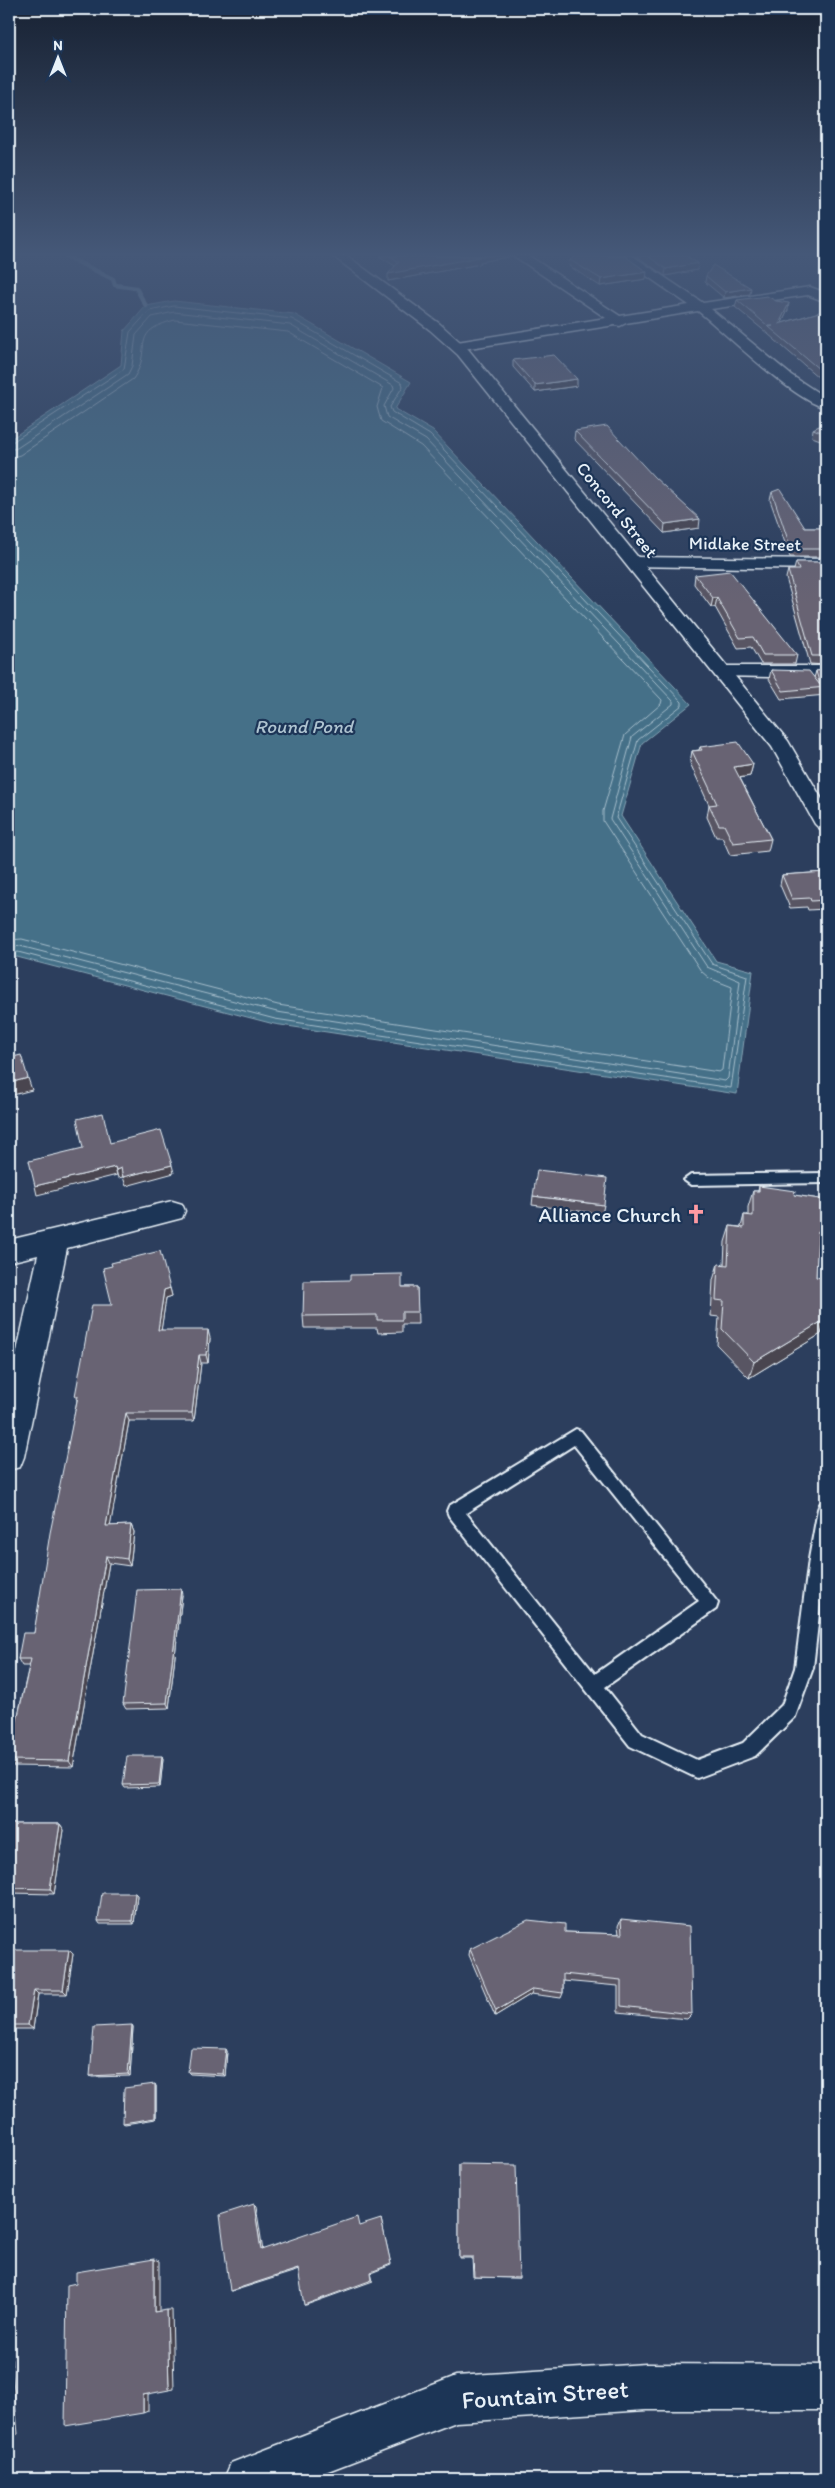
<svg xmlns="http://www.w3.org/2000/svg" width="835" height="2488" viewBox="0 0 835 2488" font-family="Itim,sans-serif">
	<rect width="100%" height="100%" fill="#2c3e5d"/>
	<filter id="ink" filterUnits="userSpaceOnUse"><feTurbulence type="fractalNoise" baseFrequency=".02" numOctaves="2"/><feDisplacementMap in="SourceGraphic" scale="10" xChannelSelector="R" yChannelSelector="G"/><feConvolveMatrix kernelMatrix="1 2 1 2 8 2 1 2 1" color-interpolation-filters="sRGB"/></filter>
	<g filter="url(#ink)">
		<!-- water -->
		<polygon fill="#447088" stroke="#86a4b5" points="174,301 294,314 411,382 395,409 433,431 691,704 642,743 621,816 716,961 753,971 737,1094 274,1024 17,957 9,961 9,440 121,365 124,331 146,306"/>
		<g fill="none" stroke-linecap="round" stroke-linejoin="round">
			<!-- shore -->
			<g stroke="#a6bdcb" stroke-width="1">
				<polyline points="9,444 124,369 130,332 149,311 174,306 292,319 402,383 403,386 390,407 392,412 430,435 682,702 682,705 638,740 616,818 712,964 747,976 731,1088 275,1019 18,952 9,955"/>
				<polyline points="9,450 17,448 128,374 132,366 136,335 152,317 174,312 290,325 393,385 394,388 384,406 387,417 426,440 673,701 673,704 632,737 610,819 707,967 740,981 728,1078 725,1081 277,1012 20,946 9,948"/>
				<path d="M9,458L20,455L133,379C154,349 127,332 175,320L288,332L383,388L377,407L381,421L421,446L662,700L661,704L625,735L603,811V821L701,971L709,978L732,987L722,1070L719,1072L278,1005L22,939L9,940"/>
			</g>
			<!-- stream -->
			<polyline stroke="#86a4b5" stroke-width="4.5" points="65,256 113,279 115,285 136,288 146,306"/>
			<defs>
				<g id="service">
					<polygon points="826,1173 826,1183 691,1185 684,1180 691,1175"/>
					<path d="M576,1429L581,1431L718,1603L716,1609L605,1687L642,1734L697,1760L743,1743L782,1705L795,1668L809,1559L818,1509L820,1504L826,1502V1552L813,1668L795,1717L755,1756L697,1778L630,1746L449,1516L447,1511L449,1506ZM574,1445L699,1601L595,1674L466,1513Z"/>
				</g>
				<g id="minor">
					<path d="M514,256H529L620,316L689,305L618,256H633L703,303L810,287L826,293V302L808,295L711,309L791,375L826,398V408C794,401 727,334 698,311L626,323L620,326L615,325L457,350L452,349L450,346L457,342L606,318Z"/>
					<polygon points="634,557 826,559 826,569 628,566 626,562 628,558"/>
					<polygon points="724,666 826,666 826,678 717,676 715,672 717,668"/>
					<polygon points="172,1201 182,1204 185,1211 182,1218 67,1248 24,1457 20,1467 9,1470 9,1388 38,1255 9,1262 9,1240"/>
					<polygon points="646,2364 826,2365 826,2410 646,2410 456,2422 307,2479 224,2479 231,2463 456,2376"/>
				</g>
				<polygon id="secondary" points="333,256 347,256 440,324 468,349 788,741 826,806 826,830 819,828 815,824 772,747 458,355 430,330"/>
			</defs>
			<!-- service casing -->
			<use href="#service" stroke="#e8f1f8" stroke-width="4"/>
			<!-- minor casing -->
			<use href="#minor" stroke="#e8f1f8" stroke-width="3"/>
			<!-- secondary casing -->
			<use href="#secondary" stroke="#e8f1f8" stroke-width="3"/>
			<!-- service -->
			<use href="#service" fill="#1d3557" fill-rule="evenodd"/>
			<!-- minor -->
			<use href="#minor" fill="#1d3557" fill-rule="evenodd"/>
			<!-- secondary -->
			<use href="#secondary" fill="#1d3557" fill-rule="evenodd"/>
		</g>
		<!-- wall -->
		<g fill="#595563" stroke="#e8f1f8">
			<polygon points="379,256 513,256 480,262 480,264 388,281 395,266"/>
			<polygon points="637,256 686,256 698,263 697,270 665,276"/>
			<polygon points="570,260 646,279 600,286 569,266"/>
			<polygon points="706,276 750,294 724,298 705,282"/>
			<polygon points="737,300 788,310 782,323 826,310 826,384 768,334 768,333 767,333 735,307"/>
			<polygon points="513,360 577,386 535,392 513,367"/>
			<polygon points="826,423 826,442 812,437 813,429"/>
			<polygon points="575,431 699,528 664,533 574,439"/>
			<polygon points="772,492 805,528 826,528 826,557 790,557 770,500"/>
			<polygon points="796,562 826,562 826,665 810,664 786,578 788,570 794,570"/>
			<polygon points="695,575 797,655 795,664 761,664 751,647 738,648 715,607 711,607 694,584"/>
			<polygon points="771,670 814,678 816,671 826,670 826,695 781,699 769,679"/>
			<polygon points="700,747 753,764 750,776 740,778 771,839 768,851 730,855 722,837 716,837 707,817 709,805 690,763 692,751 699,750"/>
			<polygon points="826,872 826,909 808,910 807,907 790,908 780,885 782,875"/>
			<polygon points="759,1186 794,1195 826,1200 826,1250 817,1248 816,1277 826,1279 826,1320 821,1334 749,1378 717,1345 719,1317 711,1316 713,1280 718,1264 724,1265 725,1242 730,1226 741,1227 744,1215 748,1215 748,1207 753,1191 758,1191"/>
			<polygon points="533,1196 604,1205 602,1214 532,1205"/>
			<polygon points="402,1287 417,1287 418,1324 402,1324 402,1332 378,1333 377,1328 304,1328 303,1316"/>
			<polygon points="170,1288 172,1296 166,1298 161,1330 210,1338 208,1363 201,1363 194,1421 129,1421 110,1526 131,1525 134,1532 130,1566 109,1563 73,1767 12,1766 9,1761 9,1755 29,1666 22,1666 18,1659 34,1633 77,1400 75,1396 112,1305"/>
			<polygon points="182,1595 169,1708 126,1709 123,1704"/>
			<polygon points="162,1756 163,1759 160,1787 125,1788 123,1785"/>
			<polygon points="9,1824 60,1824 64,1830 54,1894 9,1893"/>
			<polygon points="137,1895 134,1924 100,1924 98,1921"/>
			<polygon points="621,1919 692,2014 687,2019 618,2012 618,1986 563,1981 563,1993 561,1998 531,1994 495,2016 469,1955 470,1949 565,1932 619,1934 618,1926"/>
			<polygon points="9,1950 73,1954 67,1994 38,1994 33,2029 9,2029"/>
			<polygon points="132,2025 133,2027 130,2076 92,2077 90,2076"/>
			<polygon points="227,2051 225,2076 190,2074 188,2072"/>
			<polygon points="156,2086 156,2119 125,2124 123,2123"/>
			<polygon points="459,2164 519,2278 518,2278 473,2277 472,2258 459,2258"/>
		</g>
		<!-- shaded-wall -->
		<g fill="#484550" stroke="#e8f1f8">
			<polygon points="478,256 513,256 480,262 480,264 388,281 388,274"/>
			<polygon points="698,263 697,270 665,276 666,269"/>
			<polygon points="647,272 646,279 600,286 601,279"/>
			<polygon points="751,288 750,294 724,298 725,292"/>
			<polygon points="789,303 788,310 778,331 779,324"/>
			<polygon points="577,379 577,386 535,392 535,385"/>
			<polygon points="700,519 699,528 664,533 665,524"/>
			<polygon points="713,598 717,598 715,607 711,607"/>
			<polygon points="753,764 750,776 732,779 734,767"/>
			<polygon points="28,1078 32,1090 9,1096 9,1083"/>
			<polygon points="172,1165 174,1173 126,1186 123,1177"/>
			<polygon points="115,1167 117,1175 37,1195 35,1186"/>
			<polygon points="121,1168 123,1177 118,1178 116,1170"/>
			<polygon points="170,1288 172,1296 166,1298 160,1338 158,1330 164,1290"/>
			<polygon points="826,1319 821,1334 749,1378 754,1362"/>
			<polygon points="208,1330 210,1338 208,1363 206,1355"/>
			<polygon points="199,1355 201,1363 194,1421 192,1413"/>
			<polygon points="126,1413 129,1421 109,1533 106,1526"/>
			<polygon points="131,1525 134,1532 130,1566 127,1559"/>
			<polygon points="106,1556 109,1563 73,1767 69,1761"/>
			<polygon points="181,1589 182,1595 169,1708 167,1703"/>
			<polygon points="162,1756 163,1759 160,1787 159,1784"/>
			<polygon points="60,1824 64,1830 54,1894 50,1889"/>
			<polygon points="135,1893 137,1895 134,1924 132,1921"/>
			<polygon points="69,1950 73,1954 67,1994 63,1990"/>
			<polygon points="533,1989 531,1994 495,2016 496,2011"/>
			<polygon points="34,1990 38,1994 33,2029 28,2025"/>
			<polygon points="132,2025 133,2027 130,2076 128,2074"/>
			<polygon points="226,2049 227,2051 225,2076 223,2074"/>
			<polygon points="155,2084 156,2086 156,2119 155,2118"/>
			<polygon points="254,2204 256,2206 263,2251 261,2250"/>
			<polygon points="381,2219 391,2265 371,2273 373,2281 306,2305 304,2305 371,2272"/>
			<polygon points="154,2259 159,2261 159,2312 154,2312"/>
			<polygon points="298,2269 299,2270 233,2291 230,2291"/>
			<polygon points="167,2310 172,2310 174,2389 169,2390"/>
			<polygon points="9,2336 18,2434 9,2438"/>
			<polygon points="148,2394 148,2411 143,2413 143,2395"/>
		</g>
		<!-- building -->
		<g fill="#676373" stroke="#e8f1f8">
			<polygon points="390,256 479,256 480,257 388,274 399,262"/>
			<polygon points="575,256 625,256 647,272 601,279 570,260"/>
			<polygon points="648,256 686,256 698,263 666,269"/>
			<polygon points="713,265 751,288 725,292 706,276"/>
			<polygon points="767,296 776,301 789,303 779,324 826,310 826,375 769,327 773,326 768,326 737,300"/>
			<polygon points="554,355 577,379 535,385 513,360"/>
			<polygon points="826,423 826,434 813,429"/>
			<polygon points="607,426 654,477 700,519 665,524 575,431"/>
			<polygon points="780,489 805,528 826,528 826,549 791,549 772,492"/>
			<polygon points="796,562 826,562 826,656 812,656 788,570 799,570"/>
			<polygon points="730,571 797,655 763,655 753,637 740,638 717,598 713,598 695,575"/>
			<polygon points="771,670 809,671 820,685 816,671 826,670 826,687 783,691"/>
			<polygon points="738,742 753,764 734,767 771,839 733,843 724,825 719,825 709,805 717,804 692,751 702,750 700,747"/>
			<polygon points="826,872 826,900 811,901 810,898 792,899 782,875"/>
			<polygon points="21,1055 28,1078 9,1083 9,1058"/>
			<polygon points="103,1113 110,1143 161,1130 172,1165 123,1177 121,1168 116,1170 115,1167 35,1186 29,1161 83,1148 77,1119"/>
			<polygon points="537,1170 607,1178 604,1205 533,1196"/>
			<polygon points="759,1186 795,1191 794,1195 826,1200 826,1232 818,1231 816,1277 826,1279 826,1319 754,1362 722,1329 724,1301 716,1300 718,1264 728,1265 730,1226 744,1228 744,1215 753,1216 753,1191 759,1191"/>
			<polygon points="160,1251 170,1288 164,1290 158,1330 208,1330 206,1355 199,1355 192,1413 126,1413 106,1526 131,1525 127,1559 106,1556 69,1761 9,1760 9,1755 31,1659 18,1659 23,1633 34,1633 50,1533 78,1396 75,1396 92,1305 112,1305 103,1268 112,1266 111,1263"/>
			<polygon points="402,1274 402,1287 417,1287 418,1312 402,1312 402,1320 377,1320 377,1315 303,1316 304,1281 350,1280 350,1275"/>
			<polygon points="181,1589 167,1703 123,1704 137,1590"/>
			<polygon points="127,1756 162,1756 159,1784 123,1785"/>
			<polygon points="9,1824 60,1824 50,1889 9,1888"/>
			<polygon points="102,1893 135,1893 132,1921 98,1921"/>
			<polygon points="621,1919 690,1926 692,2014 621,2006 621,1980 563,1974 563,1993 533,1989 496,2011 470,1949 528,1920 565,1924 565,1932 622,1934"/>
			<polygon points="9,1950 69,1950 63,1990 34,1990 28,2025 9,2025"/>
			<polygon points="132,2025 128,2074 90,2076 94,2027"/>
			<polygon points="191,2048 226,2049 223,2074 188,2072"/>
			<polygon points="155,2084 155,2118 123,2123 124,2088"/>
			<polygon points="459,2164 516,2165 519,2278 474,2277 473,2257 459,2257"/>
			<polygon points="254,2204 261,2250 357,2217 359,2226 381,2219 391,2264 371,2272 372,2280 304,2305 298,2269 230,2291 220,2215"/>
			<polygon points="154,2259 154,2312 167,2310 169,2390 143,2395 143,2413 65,2426 67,2285 76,2283 76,2272"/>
			<polygon points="9,2419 10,2437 9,2437"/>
		</g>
	</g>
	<!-- sky -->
	<linearGradient id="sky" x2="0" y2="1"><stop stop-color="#182233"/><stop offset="0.42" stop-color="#455878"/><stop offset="1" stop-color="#455878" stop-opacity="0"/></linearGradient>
	<rect width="835" height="605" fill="url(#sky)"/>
	<!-- icons -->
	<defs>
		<symbol id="church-bare" viewBox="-9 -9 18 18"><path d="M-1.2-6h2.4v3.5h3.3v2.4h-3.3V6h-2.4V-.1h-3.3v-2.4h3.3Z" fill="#ff9aa2" stroke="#1d3557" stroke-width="2.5" paint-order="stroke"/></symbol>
	</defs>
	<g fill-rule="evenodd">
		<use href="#church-bare" x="682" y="1200" width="28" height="28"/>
	</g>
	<g text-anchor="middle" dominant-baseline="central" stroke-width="4.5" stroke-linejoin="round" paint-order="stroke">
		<!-- far-street labels -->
		<g font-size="18" fill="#e8f1f8" stroke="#1d3557">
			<text transform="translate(617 510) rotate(51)">Concord Street</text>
			<text transform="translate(745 544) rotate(1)">Midlake Street</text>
		</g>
		<!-- far-water labels -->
		<g font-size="19" font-style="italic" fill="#afc4d1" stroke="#1d3557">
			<text x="304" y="726">Round Pond</text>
		</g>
		<!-- poi labels -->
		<g font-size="21" fill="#e8f1f8" stroke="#1d3557" text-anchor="end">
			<text x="681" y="1214">Alliance Church</text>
		</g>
		<!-- near-street labels -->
		<g font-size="25" fill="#e8f1f8" stroke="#1d3557">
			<text transform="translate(545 2394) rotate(-4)">Fountain Street</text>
		</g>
	</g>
	<!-- margin -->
	<rect width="835" height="2488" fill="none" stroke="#1d3557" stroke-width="30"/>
	<rect x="15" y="15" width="805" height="2458" fill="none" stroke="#e8f1f8" stroke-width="2" filter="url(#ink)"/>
	<!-- north arrow -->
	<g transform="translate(58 58)" stroke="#1d3557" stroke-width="4" paint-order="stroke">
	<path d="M0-4L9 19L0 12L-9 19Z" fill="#e8f1f8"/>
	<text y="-8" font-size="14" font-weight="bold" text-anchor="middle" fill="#e8f1f8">N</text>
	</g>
</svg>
